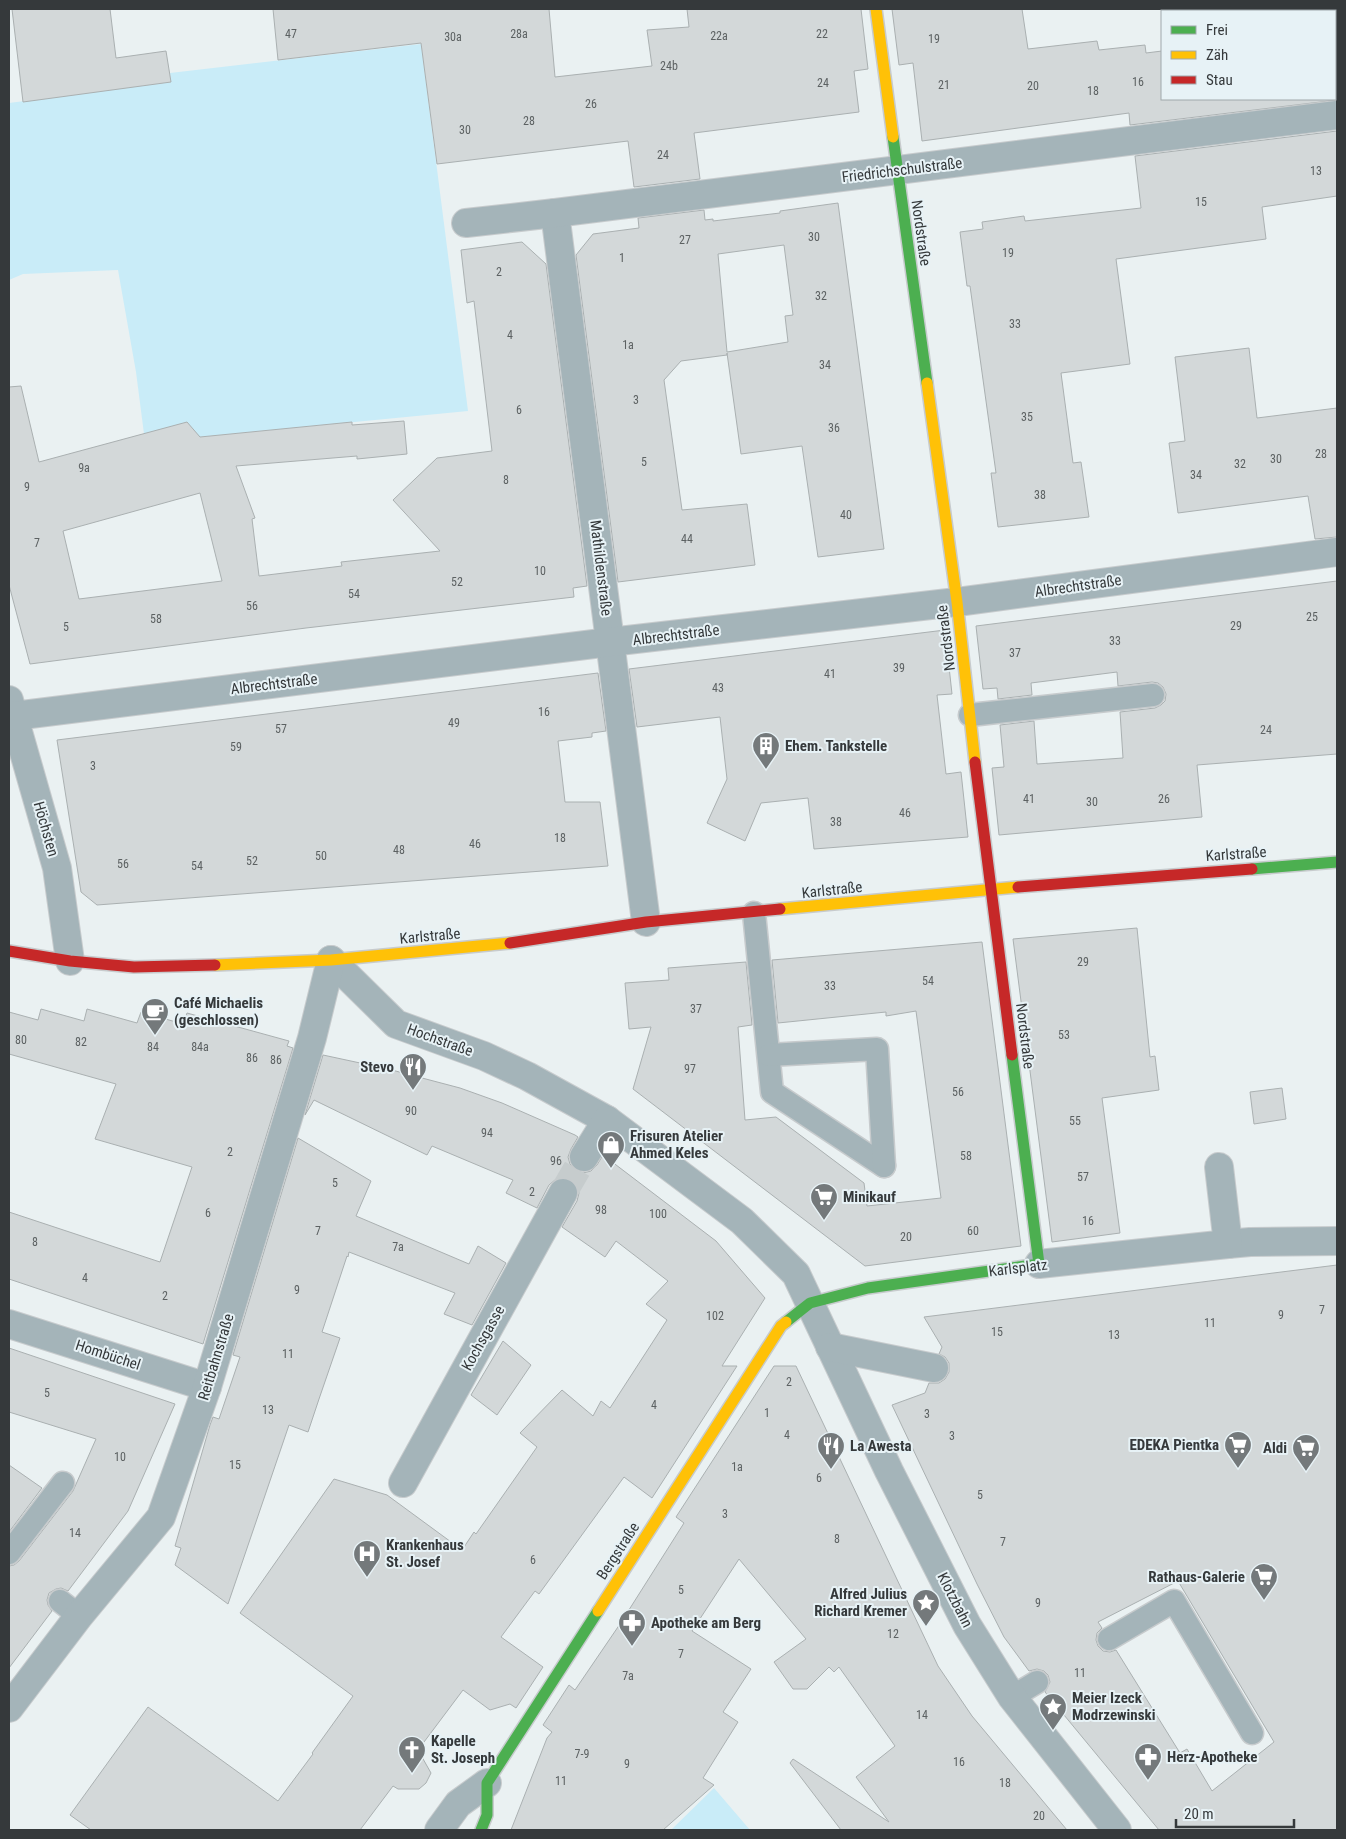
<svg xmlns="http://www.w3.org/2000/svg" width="1346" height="1839" viewBox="0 0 1346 1839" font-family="'Roboto Condensed',sans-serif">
	<rect width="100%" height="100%" fill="#eaf1f2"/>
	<!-- green -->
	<g fill="#c9ecf8">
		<polygon points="421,44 468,411 199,437 144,434 136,372 118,270 23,274 9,280 9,103 171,82 170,73"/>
		<polygon points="714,1788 750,1830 671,1830"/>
	</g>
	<!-- building -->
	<g fill="#d3d8d9" stroke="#aab0b1" fill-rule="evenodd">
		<polygon points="12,9 110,9 116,58 166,51 171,82 23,102"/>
		<polygon points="273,9 549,9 555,77 652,66 647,30 689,27 687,9 861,9 868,69 854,71 859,112 694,133 700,179 634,187 628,141 437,164 421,43 278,60"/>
		<polygon points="892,9 1022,9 1028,49 1097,41 1099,50 1145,45 1146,53 1162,51 1162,99 1337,99 1337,100 1130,125 1129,113 922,141 913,63 899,65"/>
		<polygon points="1337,131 1337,196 1262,207 1266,239 1116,259 1130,364 1061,373 1073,463 1081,462 1089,517 998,527 991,473 996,473 970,286 967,286 960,232 983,229 982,222 1024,216 1025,221 1141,208 1135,156"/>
		<path d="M838,203L884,549L818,557L802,446L741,454L727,353V355L681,361L664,380L682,510L747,504L755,565L618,582L576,255L593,234L639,228L638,218L704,210L705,220L713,219V221L780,213V211ZM784,245L793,315L785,316L788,342L727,352L718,254Z"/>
		<path d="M522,242L546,264L587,586L573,588L574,597L306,628L30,664L9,585V387L21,386L39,462L187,422L200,437L352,422V425L404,421L407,454L357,459V456L236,466L255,518L252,519L259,576L342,566L341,562L440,551L393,500L437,458L492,451L474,301L467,303L461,250ZM200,493L222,581L79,599L63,531Z"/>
		<polygon points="1249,348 1257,418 1337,408 1337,537 1315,539 1308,496 1178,513 1169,443 1185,441 1175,357"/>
		<polygon points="1337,581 1337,754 1197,765 1202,817 999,835 992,768 1004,767 1000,725 1034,721 1037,764 1123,758 1120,712 1155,708 1161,705 1165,701 1166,694 1163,687 1158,683 1152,682 1118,686 1117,672 1031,683 1032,695 998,699 997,688 983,689 976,626"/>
		<polygon points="945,630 952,694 937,695 946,774 961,772 968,837 814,849 808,798 761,803 745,841 707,823 727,779 720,717 637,727 629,669"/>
		<polygon points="598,673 606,731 592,733 592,737 558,741 565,802 600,802 608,866 97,905 81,892 57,740"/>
		<polygon points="1137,928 1150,1057 1155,1056 1159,1090 1102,1098 1120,1233 1052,1242 1013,939"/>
		<polygon points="982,942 1021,1246 865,1266 633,1089 651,1027 629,1029 625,983 669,980 668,968 746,962 752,1025 738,1027 745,1120 776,1117 864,1183 867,1206 941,1198 916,1011 886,1016 886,1012 778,1023 772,960"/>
		<polygon points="41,1009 84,1021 87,1009 137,1023 141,1012 183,1024 187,1013 289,1041 287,1046 293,1048 203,1344 9,1279 9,1212 160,1262 192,1167 95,1139 116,1084 9,1054 9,1012 38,1020"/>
		<polygon points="323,1055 388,1069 460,1088 502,1103 575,1135 578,1137 571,1149 568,1157 570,1164 575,1170 583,1173 591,1171 597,1165 603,1155 716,1241 765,1298 722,1366 737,1366 652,1498 624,1477 539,1594 535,1591 501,1637 543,1667 516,1708 510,1704 490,1710 463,1690 418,1750 431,1773 426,1783 419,1789 398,1789 393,1786 360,1830 91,1830 70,1815 148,1707 278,1801 313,1754 312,1753 353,1696 240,1613 334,1479 387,1495 462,1550 474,1532 476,1534 537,1447 520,1433 562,1390 593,1416 601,1401 610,1408 667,1320 646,1304 668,1281 616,1241 605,1257 562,1227 577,1201 579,1193 577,1185 571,1180 562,1177 555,1180 549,1185 537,1208 506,1193 513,1180 432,1146 427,1155 314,1100 305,1115"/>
		<polygon points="1282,1088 1286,1119 1254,1124 1250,1092"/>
		<polygon points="298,1138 371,1181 356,1216 469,1264 478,1246 506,1263 472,1325 444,1314 455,1293 349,1252 348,1257 347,1256 322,1332 340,1338 319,1399 308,1432 289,1425 228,1604 175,1565 181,1548 175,1546 210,1425 213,1417 219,1419 240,1357 233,1355"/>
		<path d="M1337,1265V1830H1159L1045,1692L1050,1682L1048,1675L1044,1671L1037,1669L1029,1671L1004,1637L977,1584L892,1405L925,1393L929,1383H939L945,1379L949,1372V1363L945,1357L939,1354L942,1347L924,1317ZM1178,1581L1274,1742L1212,1791L1187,1749L1180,1753L1116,1650L1110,1652L1103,1651L1098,1646L1096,1640L1097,1633L1102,1628L1098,1622Z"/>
		<polygon points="503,1341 531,1365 497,1415 471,1395"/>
		<polygon points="9,1348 175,1404 128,1511 68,1591 61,1588 56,1589 49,1593 47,1600 48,1605 52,1611 9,1668 9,1566 14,1565 19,1561 73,1491 96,1439 9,1412"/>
		<polygon points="774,1366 796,1366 938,1666 972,1716 1067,1830 841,1830 790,1763 793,1759 889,1822 856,1777 895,1746 839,1667 834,1672 829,1667 807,1689 793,1689 774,1662 806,1639 739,1559 692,1631 751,1669 723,1712 738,1722 703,1778 714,1785 663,1830 511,1830 547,1738 552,1732 543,1725 569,1685 575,1690 620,1624 684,1523 676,1517"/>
		<polygon points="9,1465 42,1488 9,1532"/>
	</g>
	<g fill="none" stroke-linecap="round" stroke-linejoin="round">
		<!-- street-tunnel -->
		<polyline stroke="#c6cccd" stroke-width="28" stroke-dasharray="28 14" stroke-linecap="butt" points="563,1193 584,1157"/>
		<defs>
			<g id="lane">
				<polyline points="970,715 1153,695"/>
				<polyline points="754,913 772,1092 884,1166"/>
				<polyline points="769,1055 877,1049 884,1166"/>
				<polyline points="9,1553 63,1483"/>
				<polyline points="60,1601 79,1616"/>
				<polyline points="1109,1639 1174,1601 1252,1733"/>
				<polyline points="1012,1697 1037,1682"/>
			</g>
			<g id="street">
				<polyline points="555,213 646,922"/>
				<polyline points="466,223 555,213 1337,115"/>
				<polyline points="9,700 57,868 70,961"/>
				<polyline points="14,716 610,642 957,602 1337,552"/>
				<polyline points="331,960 396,1024 484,1056 527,1076 607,1120 742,1221 796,1274 889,1471 967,1625 1012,1697 1117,1830"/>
				<polyline points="584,1157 607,1120"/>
				<polyline points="1228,1244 1250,1242 1337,1241"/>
				<polyline points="1039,1264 1228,1244 1219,1167"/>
				<polyline points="9,1324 207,1387"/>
				<polyline points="830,1347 934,1368"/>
				<polyline points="403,1483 563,1193"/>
				<polyline points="9,1708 79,1616 161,1517 207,1387 312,1038 331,960"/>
				<polyline points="439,1830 458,1804 487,1783"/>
			</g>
			<g id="fast">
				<polyline points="893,137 927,383"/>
				<polyline points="1252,869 1337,862"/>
				<polyline points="786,1322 810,1303 868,1288 1039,1264 1012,1055"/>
				<polyline points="481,1830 487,1815 487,1783 598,1611"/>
			</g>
			<g id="slow">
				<polyline points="876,9 893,137"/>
				<polyline points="927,383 957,602 975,762"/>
				<polyline points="780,909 1018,887"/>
				<polyline points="215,965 331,960 510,943"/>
				<polyline points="598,1611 781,1326 786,1322"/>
			</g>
			<g id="jam">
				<polyline points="975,762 1012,1055"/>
				<polyline points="1018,887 1252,869"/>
				<polyline points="510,943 646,922 780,909"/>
				<polyline points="9,951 70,961 134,967 215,965"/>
			</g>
		</defs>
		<!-- lane casing -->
		<use href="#lane" stroke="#c7cbcd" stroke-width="25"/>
		<!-- street casing -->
		<use href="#street" stroke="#c7cbcd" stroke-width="30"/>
		<!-- fast casing -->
		<use href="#fast" stroke="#c7cbcd" stroke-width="14"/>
		<!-- slow casing -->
		<use href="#slow" stroke="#c7cbcd" stroke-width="14"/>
		<!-- jam casing -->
		<use href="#jam" stroke="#c7cbcd" stroke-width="14"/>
		<!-- lane -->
		<use href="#lane" stroke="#a4b4b9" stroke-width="22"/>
		<!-- street -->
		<use href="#street" stroke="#a4b4b9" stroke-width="28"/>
		<!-- fast -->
		<use href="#fast" stroke="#4caf50" stroke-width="11"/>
		<!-- slow -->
		<use href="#slow" stroke="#ffc107" stroke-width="11"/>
		<!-- jam -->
		<use href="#jam" stroke="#c62828" stroke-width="11"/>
	</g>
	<!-- icons -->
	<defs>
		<symbol id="building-pin" viewBox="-11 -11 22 30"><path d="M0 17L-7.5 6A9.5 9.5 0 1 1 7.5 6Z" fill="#74797b" stroke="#e7f2f6"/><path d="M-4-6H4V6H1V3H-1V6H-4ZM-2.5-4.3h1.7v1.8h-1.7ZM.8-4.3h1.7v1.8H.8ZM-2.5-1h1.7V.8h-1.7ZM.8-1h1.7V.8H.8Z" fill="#fff"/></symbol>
		<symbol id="cafe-pin" viewBox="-11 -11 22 30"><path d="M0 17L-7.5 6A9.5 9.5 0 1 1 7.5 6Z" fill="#74797b" stroke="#e7f2f6"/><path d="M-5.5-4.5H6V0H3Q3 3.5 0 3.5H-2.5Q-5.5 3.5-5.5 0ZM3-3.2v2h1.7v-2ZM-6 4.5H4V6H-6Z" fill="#fff"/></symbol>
		<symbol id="restaurant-pin" viewBox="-11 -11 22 30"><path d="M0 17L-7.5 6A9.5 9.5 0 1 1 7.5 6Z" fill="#74797b" stroke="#e7f2f6"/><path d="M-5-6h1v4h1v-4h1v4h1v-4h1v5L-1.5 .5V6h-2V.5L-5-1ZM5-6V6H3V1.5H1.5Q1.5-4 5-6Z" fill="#fff"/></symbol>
		<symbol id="shop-pin" viewBox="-11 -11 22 30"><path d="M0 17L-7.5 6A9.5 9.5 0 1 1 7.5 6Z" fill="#74797b" stroke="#e7f2f6"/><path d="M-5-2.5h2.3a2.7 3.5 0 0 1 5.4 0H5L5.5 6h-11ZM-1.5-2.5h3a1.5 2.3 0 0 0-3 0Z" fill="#fff"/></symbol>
		<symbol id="supermarket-pin" viewBox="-11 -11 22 30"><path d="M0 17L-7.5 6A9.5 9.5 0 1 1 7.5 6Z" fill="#74797b" stroke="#e7f2f6"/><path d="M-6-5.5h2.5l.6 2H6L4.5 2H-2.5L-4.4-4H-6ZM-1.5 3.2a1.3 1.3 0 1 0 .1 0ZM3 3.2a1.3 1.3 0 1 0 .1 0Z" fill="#fff"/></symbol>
		<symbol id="hospital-pin" viewBox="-11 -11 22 30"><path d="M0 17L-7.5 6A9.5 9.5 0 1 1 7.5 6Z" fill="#74797b" stroke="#e7f2f6"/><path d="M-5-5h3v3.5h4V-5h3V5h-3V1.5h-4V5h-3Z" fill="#fff"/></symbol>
		<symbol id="sight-pin" viewBox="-11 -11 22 30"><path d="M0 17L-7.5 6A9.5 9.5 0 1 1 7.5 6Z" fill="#74797b" stroke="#e7f2f6"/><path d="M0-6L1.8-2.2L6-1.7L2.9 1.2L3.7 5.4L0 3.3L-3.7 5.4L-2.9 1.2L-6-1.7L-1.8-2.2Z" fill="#fff"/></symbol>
		<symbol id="pharmacy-pin" viewBox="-11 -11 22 30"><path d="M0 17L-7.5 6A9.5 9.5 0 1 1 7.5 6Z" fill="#74797b" stroke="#e7f2f6"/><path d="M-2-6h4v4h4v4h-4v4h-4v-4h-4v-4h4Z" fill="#fff"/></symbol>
		<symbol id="church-pin" viewBox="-11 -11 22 30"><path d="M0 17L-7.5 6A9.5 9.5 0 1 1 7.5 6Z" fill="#74797b" stroke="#e7f2f6"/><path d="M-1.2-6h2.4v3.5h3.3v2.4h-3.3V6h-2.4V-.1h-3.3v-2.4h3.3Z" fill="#fff"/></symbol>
	</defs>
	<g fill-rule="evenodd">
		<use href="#building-pin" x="750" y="730" width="32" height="43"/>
		<use href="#cafe-pin" x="139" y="996" width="32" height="43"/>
		<use href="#restaurant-pin" x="397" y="1051" width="32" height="43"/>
		<use href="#shop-pin" x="595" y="1129" width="32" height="43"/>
		<use href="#supermarket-pin" x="808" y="1181" width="32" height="43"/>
		<use href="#supermarket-pin" x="1222" y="1429" width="32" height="43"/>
		<use href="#restaurant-pin" x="815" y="1430" width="32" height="43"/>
		<use href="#supermarket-pin" x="1290" y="1432" width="32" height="43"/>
		<use href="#hospital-pin" x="351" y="1538" width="32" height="43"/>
		<use href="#supermarket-pin" x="1248" y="1561" width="32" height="43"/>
		<use href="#sight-pin" x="910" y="1587" width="32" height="43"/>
		<use href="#pharmacy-pin" x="616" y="1607" width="32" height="43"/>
		<use href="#sight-pin" x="1037" y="1691" width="32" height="43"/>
		<use href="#church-pin" x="396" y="1734" width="32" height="43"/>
		<use href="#pharmacy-pin" x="1132" y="1741" width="32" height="43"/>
	</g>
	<g text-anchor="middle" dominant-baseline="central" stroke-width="4" stroke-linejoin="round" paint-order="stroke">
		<!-- number labels -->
		<g font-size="12" fill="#5c6162">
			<text x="291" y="34">47</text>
			<text x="519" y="34">28a</text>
			<text x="822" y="34">22</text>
			<text x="719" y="36">22a</text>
			<text x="453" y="37">30a</text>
			<text x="934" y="39">19</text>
			<text x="669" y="66">24b</text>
			<text x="1138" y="82">16</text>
			<text x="823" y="83">24</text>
			<text x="944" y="85">21</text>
			<text x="1033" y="86">20</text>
			<text x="1093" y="91">18</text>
			<text x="591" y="104">26</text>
			<text x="529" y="121">28</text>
			<text x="465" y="130">30</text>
			<text x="663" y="155">24</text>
			<text x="1316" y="171">13</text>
			<text x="1201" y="202">15</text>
			<text x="814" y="237">30</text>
			<text x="685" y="240">27</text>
			<text x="1008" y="253">19</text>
			<text x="622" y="258">1</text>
			<text x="499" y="272">2</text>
			<text x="821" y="296">32</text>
			<text x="1015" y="324">33</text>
			<text x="510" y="335">4</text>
			<text x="628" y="345">1a</text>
			<text x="825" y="365">34</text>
			<text x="636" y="400">3</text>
			<text x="519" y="410">6</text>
			<text x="1027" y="417">35</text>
			<text x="834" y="428">36</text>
			<text x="1321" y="454">28</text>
			<text x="1276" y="459">30</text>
			<text x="644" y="462">5</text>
			<text x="1240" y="464">32</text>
			<text x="84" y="468">9a</text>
			<text x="1196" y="475">34</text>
			<text x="506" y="480">8</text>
			<text x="27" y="487">9</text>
			<text x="1040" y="495">38</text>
			<text x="846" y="515">40</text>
			<text x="687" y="539">44</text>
			<text x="37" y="543">7</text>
			<text x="540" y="571">10</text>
			<text x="457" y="582">52</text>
			<text x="354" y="594">54</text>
			<text x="252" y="606">56</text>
			<text x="1312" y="617">25</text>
			<text x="156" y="619">58</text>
			<text x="1236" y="626">29</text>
			<text x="66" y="627">5</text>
			<text x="1115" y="641">33</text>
			<text x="1015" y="653">37</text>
			<text x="899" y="668">39</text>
			<text x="830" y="674">41</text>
			<text x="718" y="688">43</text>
			<text x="544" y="712">16</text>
			<text x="454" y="723">49</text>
			<text x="281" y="729">57</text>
			<text x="1266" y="730">24</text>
			<text x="236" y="747">59</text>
			<text x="93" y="766">3</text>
			<text x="1029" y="799">41</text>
			<text x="1164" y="799">26</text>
			<text x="1092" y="802">30</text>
			<text x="905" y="813">46</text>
			<text x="836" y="822">38</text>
			<text x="560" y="838">18</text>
			<text x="475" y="844">46</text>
			<text x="399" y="850">48</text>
			<text x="321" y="856">50</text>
			<text x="252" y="861">52</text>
			<text x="123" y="864">56</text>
			<text x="197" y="866">54</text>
			<text x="1083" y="962">29</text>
			<text x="928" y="981">54</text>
			<text x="830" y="986">33</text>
			<text x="696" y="1009">37</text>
			<text x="1064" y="1035">53</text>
			<text x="21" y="1040">80</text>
			<text x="81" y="1042">82</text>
			<text x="153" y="1047">84</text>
			<text x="200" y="1047">84a</text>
			<text x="252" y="1058">86</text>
			<text x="276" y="1060">86</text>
			<text x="690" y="1069">97</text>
			<text x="958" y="1092">56</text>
			<text x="411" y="1111">90</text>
			<text x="1075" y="1121">55</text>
			<text x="487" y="1133">94</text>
			<text x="230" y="1152">2</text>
			<text x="966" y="1156">58</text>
			<text x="556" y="1161">96</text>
			<text x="1083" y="1177">57</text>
			<text x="335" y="1183">5</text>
			<text x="532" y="1192">2</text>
			<text x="601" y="1210">98</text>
			<text x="208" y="1213">6</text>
			<text x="658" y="1214">100</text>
			<text x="1088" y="1221">16</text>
			<text x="318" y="1231">7</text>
			<text x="973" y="1231">60</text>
			<text x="906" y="1237">20</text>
			<text x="35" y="1242">8</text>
			<text x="398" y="1247">7a</text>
			<text x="85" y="1278">4</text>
			<text x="297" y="1290">9</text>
			<text x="165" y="1296">2</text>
			<text x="1322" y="1310">7</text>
			<text x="1281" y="1315">9</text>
			<text x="715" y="1316">102</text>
			<text x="1210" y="1323">11</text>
			<text x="997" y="1332">15</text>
			<text x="1114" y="1335">13</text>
			<text x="288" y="1354">11</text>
			<text x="789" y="1382">2</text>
			<text x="47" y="1393">5</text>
			<text x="654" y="1405">4</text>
			<text x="268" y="1410">13</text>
			<text x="767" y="1413">1</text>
			<text x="927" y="1414">3</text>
			<text x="787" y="1435">4</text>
			<text x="952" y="1436">3</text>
			<text x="120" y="1457">10</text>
			<text x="235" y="1465">15</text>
			<text x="737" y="1467">1a</text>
			<text x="819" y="1478">6</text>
			<text x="980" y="1495">5</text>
			<text x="725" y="1514">3</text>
			<text x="75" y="1533">14</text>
			<text x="837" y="1539">8</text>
			<text x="1003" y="1542">7</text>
			<text x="533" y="1560">6</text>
			<text x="681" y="1590">5</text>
			<text x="1038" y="1603">9</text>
			<text x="893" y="1634">12</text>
			<text x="681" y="1654">7</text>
			<text x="1080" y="1673">11</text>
			<text x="628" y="1676">7a</text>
			<text x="922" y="1715">14</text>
			<text x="582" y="1754">7-9</text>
			<text x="959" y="1762">16</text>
			<text x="627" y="1764">9</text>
			<text x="561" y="1781">11</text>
			<text x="1005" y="1783">18</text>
			<text x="1039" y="1816">20</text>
		</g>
		<!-- street labels -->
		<g font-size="15" fill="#35393b" stroke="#e7f2f6">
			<text transform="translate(902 170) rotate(-7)">Friedrichschulstraße</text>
			<text transform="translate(921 233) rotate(82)">Nordstraße</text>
			<text transform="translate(601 568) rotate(83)">Mathildenstraße</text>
			<text transform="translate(1078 586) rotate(-8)">Albrechtstraße</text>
			<text transform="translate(676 635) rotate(-7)">Albrechtstraße</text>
			<text transform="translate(946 638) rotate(-97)">Nordstraße</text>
			<text transform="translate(274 684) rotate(-7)">Albrechtstraße</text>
			<text transform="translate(46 829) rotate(74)">Höchsten</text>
			<text transform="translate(1236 854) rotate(-4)">Karlstraße</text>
			<text transform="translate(832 890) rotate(-6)">Karlstraße</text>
			<text transform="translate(430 936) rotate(-5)">Karlstraße</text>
			<text transform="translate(1025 1036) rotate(83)">Nordstraße</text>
			<text transform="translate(440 1040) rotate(20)">Hochstraße</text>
			<text transform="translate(1018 1268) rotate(-7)">Karlsplatz</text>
			<text transform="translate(483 1338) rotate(-61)">Kochsgasse</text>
			<text transform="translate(108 1355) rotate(18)">Hombüchel</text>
			<text transform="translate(216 1357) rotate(-73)">Reitbahnstraße</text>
			<text transform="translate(618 1551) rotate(-57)">Bergstraße</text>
			<text transform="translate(955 1600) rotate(63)">Klotzbahn</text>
		</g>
		<!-- poi labels -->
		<g font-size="15" font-weight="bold" fill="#35393b" stroke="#e7f2f6" text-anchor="start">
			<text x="785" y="746">Ehem. Tankstelle</text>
			<text x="174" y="1003">Café Michaelis<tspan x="174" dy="17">(geschlossen)</tspan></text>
			<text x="394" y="1067" text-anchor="end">Stevo</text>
			<text x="630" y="1136">Frisuren Atelier<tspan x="630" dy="17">Ahmed Keles</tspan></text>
			<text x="843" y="1197">Minikauf</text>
			<text x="1219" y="1445" text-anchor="end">EDEKA Pientka</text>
			<text x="850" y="1446">La Awesta</text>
			<text x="1287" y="1448" text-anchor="end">Aldi</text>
			<text x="386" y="1545">Krankenhaus<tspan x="386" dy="17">St. Josef</tspan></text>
			<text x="1245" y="1577" text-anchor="end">Rathaus-Galerie</text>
			<text x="907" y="1594" text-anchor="end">Alfred Julius<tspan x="907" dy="17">Richard Kremer</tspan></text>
			<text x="651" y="1623">Apotheke am Berg</text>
			<text x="1072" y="1698">Meier Izeck<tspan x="1072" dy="17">Modrzewinski</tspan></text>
			<text x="431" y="1741">Kapelle<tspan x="431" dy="17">St. Joseph</tspan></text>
			<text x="1167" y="1757">Herz-Apotheke</text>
		</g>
	</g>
	<!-- border -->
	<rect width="1346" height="1839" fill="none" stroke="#35393b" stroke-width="20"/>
	<!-- legend -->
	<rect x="1161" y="10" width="175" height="90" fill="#e7f2f6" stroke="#a0a8ab"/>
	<rect x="1171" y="26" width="25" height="8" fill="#4caf50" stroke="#a0a8ab"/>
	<text x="1206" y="35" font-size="15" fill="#35393b">Frei</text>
	<rect x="1171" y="51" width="25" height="8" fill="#ffc107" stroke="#a0a8ab"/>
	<text x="1206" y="60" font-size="15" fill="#35393b">Zäh</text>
	<rect x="1171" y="76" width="25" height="8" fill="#c62828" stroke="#a0a8ab"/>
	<text x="1206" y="85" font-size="15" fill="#35393b">Stau</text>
	<!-- scale -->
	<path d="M1176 1819v8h118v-8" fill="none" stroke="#35393b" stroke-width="2.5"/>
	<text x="1184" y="1819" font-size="15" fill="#35393b" stroke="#e7f2f6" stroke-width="4" paint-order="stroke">20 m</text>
</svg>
